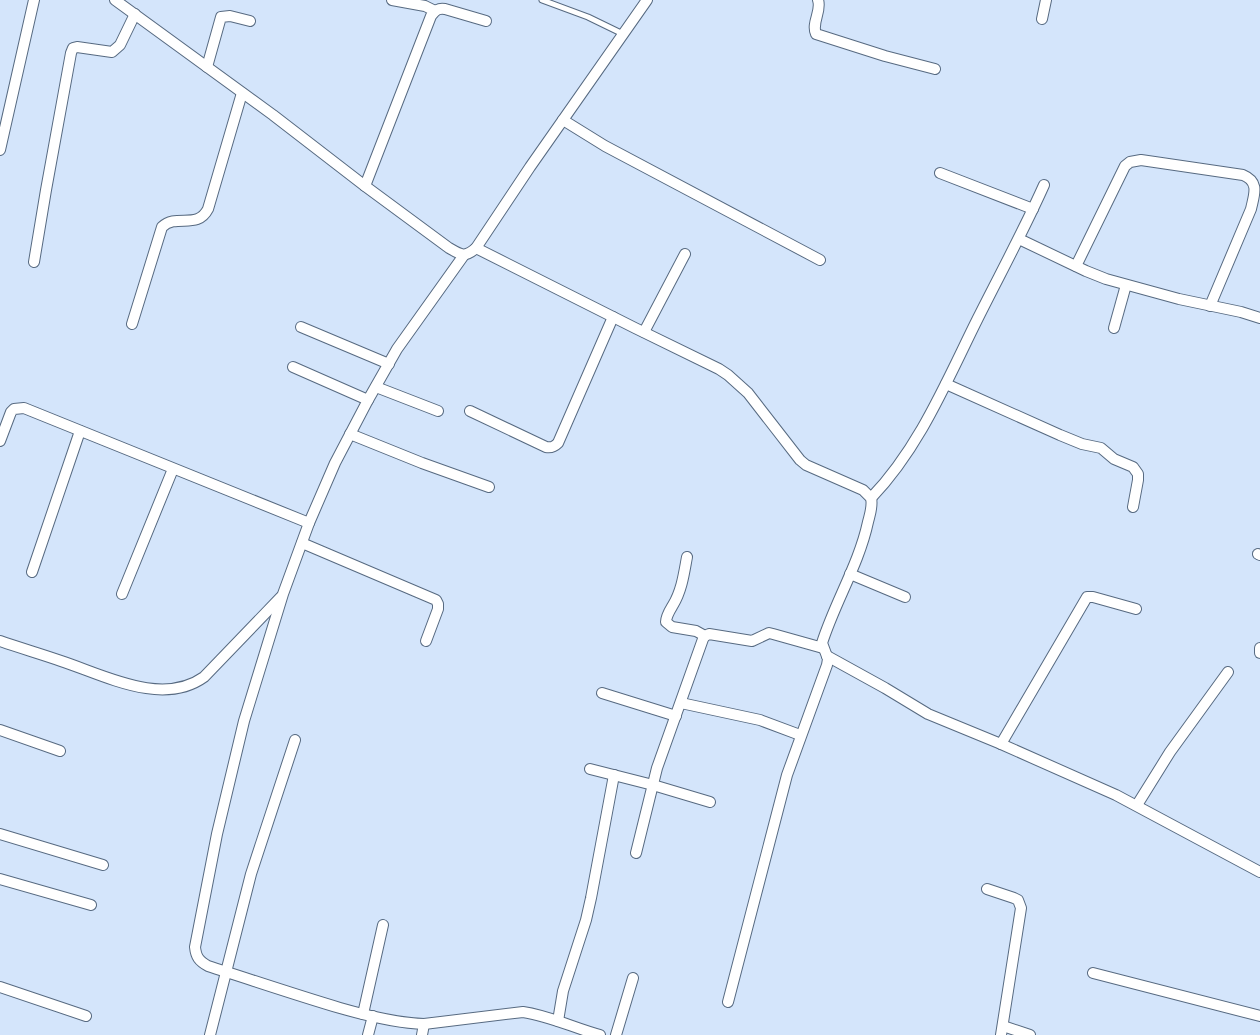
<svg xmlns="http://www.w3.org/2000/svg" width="1260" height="1035" viewBox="0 0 1260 1035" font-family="Rubik,sans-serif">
	<rect width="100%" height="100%" fill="#d4e5fb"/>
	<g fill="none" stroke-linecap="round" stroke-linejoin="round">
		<defs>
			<polyline id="service" points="542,0 588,17 623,34"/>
			<g id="minor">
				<path d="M115,0L273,115L365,186L449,248C461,255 465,258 476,248L530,167L647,0"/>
				<polyline points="392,0 425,6 435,11"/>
				<path d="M818,0C822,11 811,23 816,34L885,56L935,69"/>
				<polyline points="1042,19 1046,0"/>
				<polyline points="207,67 221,17 230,16 250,21"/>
				<polyline points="563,120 605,146 820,260"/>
				<polyline points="0,150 34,0"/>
				<polyline points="940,173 1033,209"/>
				<path d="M365,186L431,16C436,10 438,8 445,9L486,21"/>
				<polyline points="1019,239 1086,271 1106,279 1179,299 1241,312 1260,318"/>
				<path d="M476,248L635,328L719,369L728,375L748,393L800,460L806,465L863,490L871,498C873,506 870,514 868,522C859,564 835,602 822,643L828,659L827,665L787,775L728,1002"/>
				<path d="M464,255L397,349L368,400L335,463L309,523L283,594L244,721L217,834L195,947C196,957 199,961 208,966C252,980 296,995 340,1008C368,1016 396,1023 424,1024L523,1012C550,1016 574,1028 600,1035"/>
				<polyline points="34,262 46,190 71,53 73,48 77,47 112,52 120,45 135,14"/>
				<path d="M1076,266L1125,166L1130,162L1141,160L1243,175C1260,182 1254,195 1251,209L1210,306"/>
				<path d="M132,324L162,227C177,213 197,230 208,209L242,93"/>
				<polyline points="301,327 389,364"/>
				<polyline points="1114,328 1126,285"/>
				<polyline points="644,332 685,254"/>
				<polyline points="293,367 368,400"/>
				<polyline points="946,384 1060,435 1082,444 1101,448 1114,459 1133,467 1138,474 1138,480 1133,507"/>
				<polyline points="376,387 438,411"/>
				<path d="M470,411L546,447C551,448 554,447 558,443L613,317"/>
				<polyline points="350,434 422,463 489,487"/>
				<polyline points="0,441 11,412 14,409 24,408 309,523"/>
				<path d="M871,498C920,447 947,380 978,318C1000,274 1024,230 1044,185"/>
				<polyline points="302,543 436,600 438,604 438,609 426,641"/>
				<polyline points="1258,554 1260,555"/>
				<path d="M687,557C684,573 682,590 673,605C670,610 666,616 666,622L672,627L696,631L705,636"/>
				<polyline points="32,572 80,431"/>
				<polyline points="850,574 905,597"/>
				<polyline points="122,594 173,469"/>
				<path d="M0,641C20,648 41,654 61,661C104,675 162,707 204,677L281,597"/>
				<polyline points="1260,648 1260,653"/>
				<polyline points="827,656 885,688 928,714 1001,744 1116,795 1260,872"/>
				<polyline points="602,693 676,716"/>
				<polyline points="681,703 760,720 800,735"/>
				<polyline points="0,730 60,751"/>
				<polyline points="1001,744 1087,597 1093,597 1136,609"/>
				<polyline points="590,769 653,785 710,802"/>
				<polyline points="1137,805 1170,752 1228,672"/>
				<polyline points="0,834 103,865"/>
				<polyline points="636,853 657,768 703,639 705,636 709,634 752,641 769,633 773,634 823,648"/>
				<polyline points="0,879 91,905"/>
				<polyline points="987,889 1014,898 1018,900 1021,908 1001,1035"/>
				<polyline points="1093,973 1260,1016"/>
				<polyline points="0,987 86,1016"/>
				<polyline points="363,1014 383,925"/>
				<polyline points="558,1021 563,991 586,920 591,898 614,775"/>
				<polyline points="1003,1026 1030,1035"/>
				<polyline points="210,1035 251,874 295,740"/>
				<polyline points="368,1035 373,1016"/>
				<polyline points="422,1035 424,1024"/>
				<polyline points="616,1035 633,978"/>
			</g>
		</defs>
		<!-- service casing -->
		<use href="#service" stroke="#576a81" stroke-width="7"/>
		<!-- minor casing -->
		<use href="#minor" stroke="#576a81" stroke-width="12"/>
		<!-- service -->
		<use href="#service" stroke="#fff" stroke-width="5"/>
		<!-- minor -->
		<use href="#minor" stroke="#fff" stroke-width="10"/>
	</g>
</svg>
